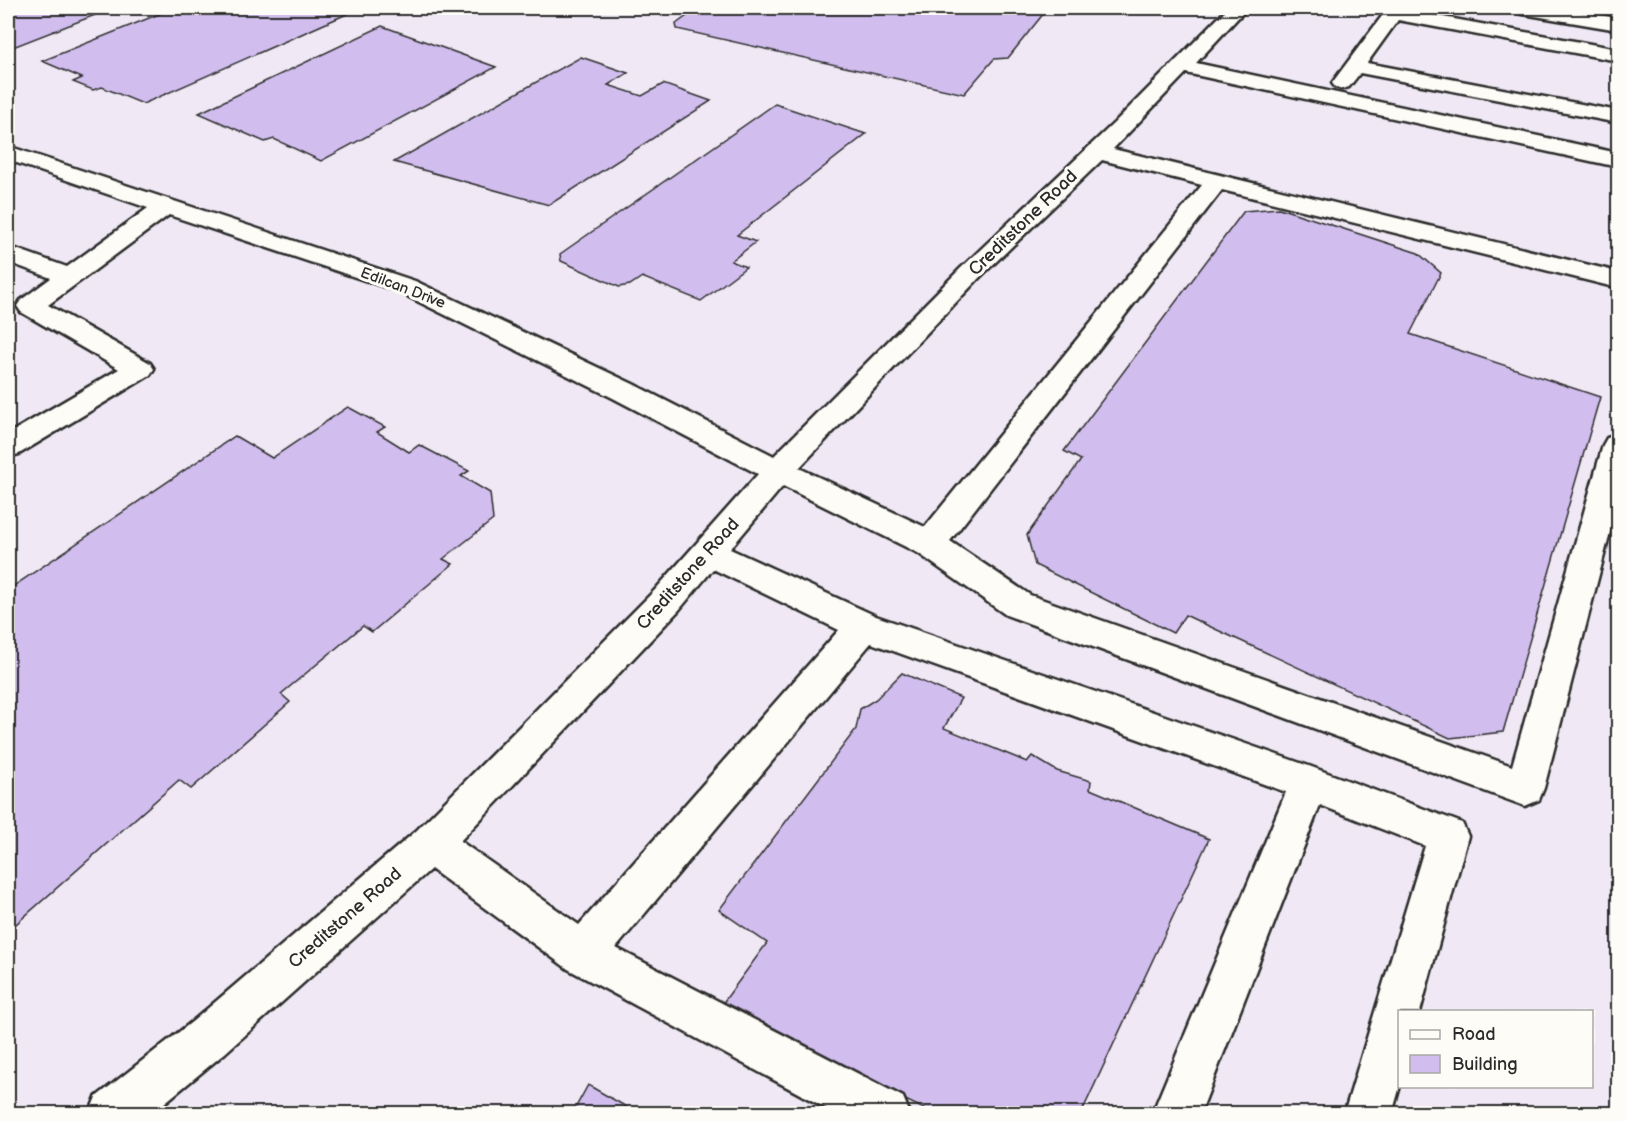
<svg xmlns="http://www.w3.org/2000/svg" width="1626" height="1121" viewBox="0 0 1626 1121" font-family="'Balsamiq Sans',sans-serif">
	<rect width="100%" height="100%" fill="#fdfcf7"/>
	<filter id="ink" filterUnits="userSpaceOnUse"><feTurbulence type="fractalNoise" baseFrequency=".0167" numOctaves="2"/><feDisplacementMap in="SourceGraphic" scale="12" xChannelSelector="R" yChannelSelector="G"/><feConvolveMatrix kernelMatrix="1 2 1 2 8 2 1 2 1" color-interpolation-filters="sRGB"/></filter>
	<g filter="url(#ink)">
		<!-- built -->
		<path fill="#f0e9f5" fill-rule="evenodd" d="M8,8H1618V1113H8ZM1400,1012H1592V1086H1400Z"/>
		<!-- building -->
		<g fill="#d1beef" stroke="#2b2b2b" stroke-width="1.5">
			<polygon points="8,8 113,8 8,49"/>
			<polygon points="174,8 334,8 349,13 143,104 102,87 93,90 73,82 82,78 42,61"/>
			<polygon points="698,8 1048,8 1008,58 994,59 964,94 677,29 676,24"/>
			<polygon points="382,26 496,67 321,161 274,139 265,142 199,113"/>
			<polygon points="581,57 628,73 608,85 642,96 663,84 711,101 549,205 394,162"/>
			<polygon points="775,104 866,134 737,235 756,242 731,261 746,267 701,301 642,277 630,285 619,287 561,261 560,254"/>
			<polygon points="1279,208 1418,253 1441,273 1410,334 1600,397 1503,732 1450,738 1185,615 1173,633 1035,565 1027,535 1081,460 1064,451 1244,211"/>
			<polygon points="348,407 385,427 377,432 409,452 419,445 469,471 461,476 490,493 493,520 443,559 453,564 372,632 363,626 281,694 290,702 191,789 179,780 8,931 8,590 235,436 272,458"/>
			<polygon points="902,673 961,698 944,728 1027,762 1032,756 1057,771 1091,781 1090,789 1209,839 1081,1114 934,1114 719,1008 767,943 719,910 856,729 860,709 876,699"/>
			<polygon points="588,1085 639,1114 572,1114"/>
		</g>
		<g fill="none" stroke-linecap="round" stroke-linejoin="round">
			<defs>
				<g id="minor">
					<path d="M1228,8H1247L1196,63L1618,153V167L1186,73L1113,149L1618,272V288L1222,190L950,541L1030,595L1512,766L1603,445L1607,438L1618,435V501L1544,788L1539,800L1525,806L1006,615L918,553L783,486L730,549L876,616L1309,766L1462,823L1468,836L1420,1012H1400V1086L1392,1114H1344L1425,846L1320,805L1200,1114H1152L1286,792L871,643L616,948L903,1097L910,1114H837L568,969L431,869L225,1053L151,1114H89L96,1097L193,1021L416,831L655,590L758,474L613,398L397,291L169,215L48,305L150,363L154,369L150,375L19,454L8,457V434L119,369L21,312L17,306L21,300L51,278L8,262V246L67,267L148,208L8,160V146L415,281L633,384L774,456L961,268L1114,123ZM1102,160L1202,185L925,527L799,468L979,278ZM713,569L839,630L579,925L460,841L679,610Z"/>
					<polygon points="1388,8 1406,8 1405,10 1618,49 1618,61 1398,20 1367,63 1618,111 1618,123 1360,73 1349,87 1342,89 1335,87 1332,83"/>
					<polygon points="1514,8 1553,8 1618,18 1618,30 1523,14 1516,12"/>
				</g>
			</defs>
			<!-- minor casing -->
			<use href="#minor" stroke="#2b2b2b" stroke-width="5"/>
			<!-- minor -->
			<use href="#minor" fill="#fdfcf7" fill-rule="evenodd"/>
		</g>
	</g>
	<g text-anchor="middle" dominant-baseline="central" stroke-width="6" stroke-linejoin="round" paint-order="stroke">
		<!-- far-street labels -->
		<g font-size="15" fill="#2b2b2b" stroke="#fdfcf7">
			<text transform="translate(403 288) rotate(21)">Edilcan Drive</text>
		</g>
		<!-- street labels -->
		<g font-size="18" fill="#2b2b2b" stroke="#fdfcf7">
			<text transform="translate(1023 223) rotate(-44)">Creditstone Road</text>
			<text transform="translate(688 574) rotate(-48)">Creditstone Road</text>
			<text transform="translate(345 918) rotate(-41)">Creditstone Road</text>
		</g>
	</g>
	<!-- margin -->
	<rect width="1626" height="1121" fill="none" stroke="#fdfcf7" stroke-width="30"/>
	<rect x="15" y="15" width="1596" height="1091" fill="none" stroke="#2b2b2b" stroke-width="2" filter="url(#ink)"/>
	<!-- legend -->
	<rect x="1398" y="1010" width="195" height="78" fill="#fdfcf7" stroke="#a9a8a5" stroke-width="1.5"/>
	<rect x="1410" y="1030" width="30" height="9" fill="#fdfcf7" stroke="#a9a8a5" stroke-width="1.5"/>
	<text x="1452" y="1040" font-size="18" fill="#2b2b2b">Road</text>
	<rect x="1410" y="1055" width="30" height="18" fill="#d1beef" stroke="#a9a8a5" stroke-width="1.5"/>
	<text x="1452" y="1070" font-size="18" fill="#2b2b2b">Building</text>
</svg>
